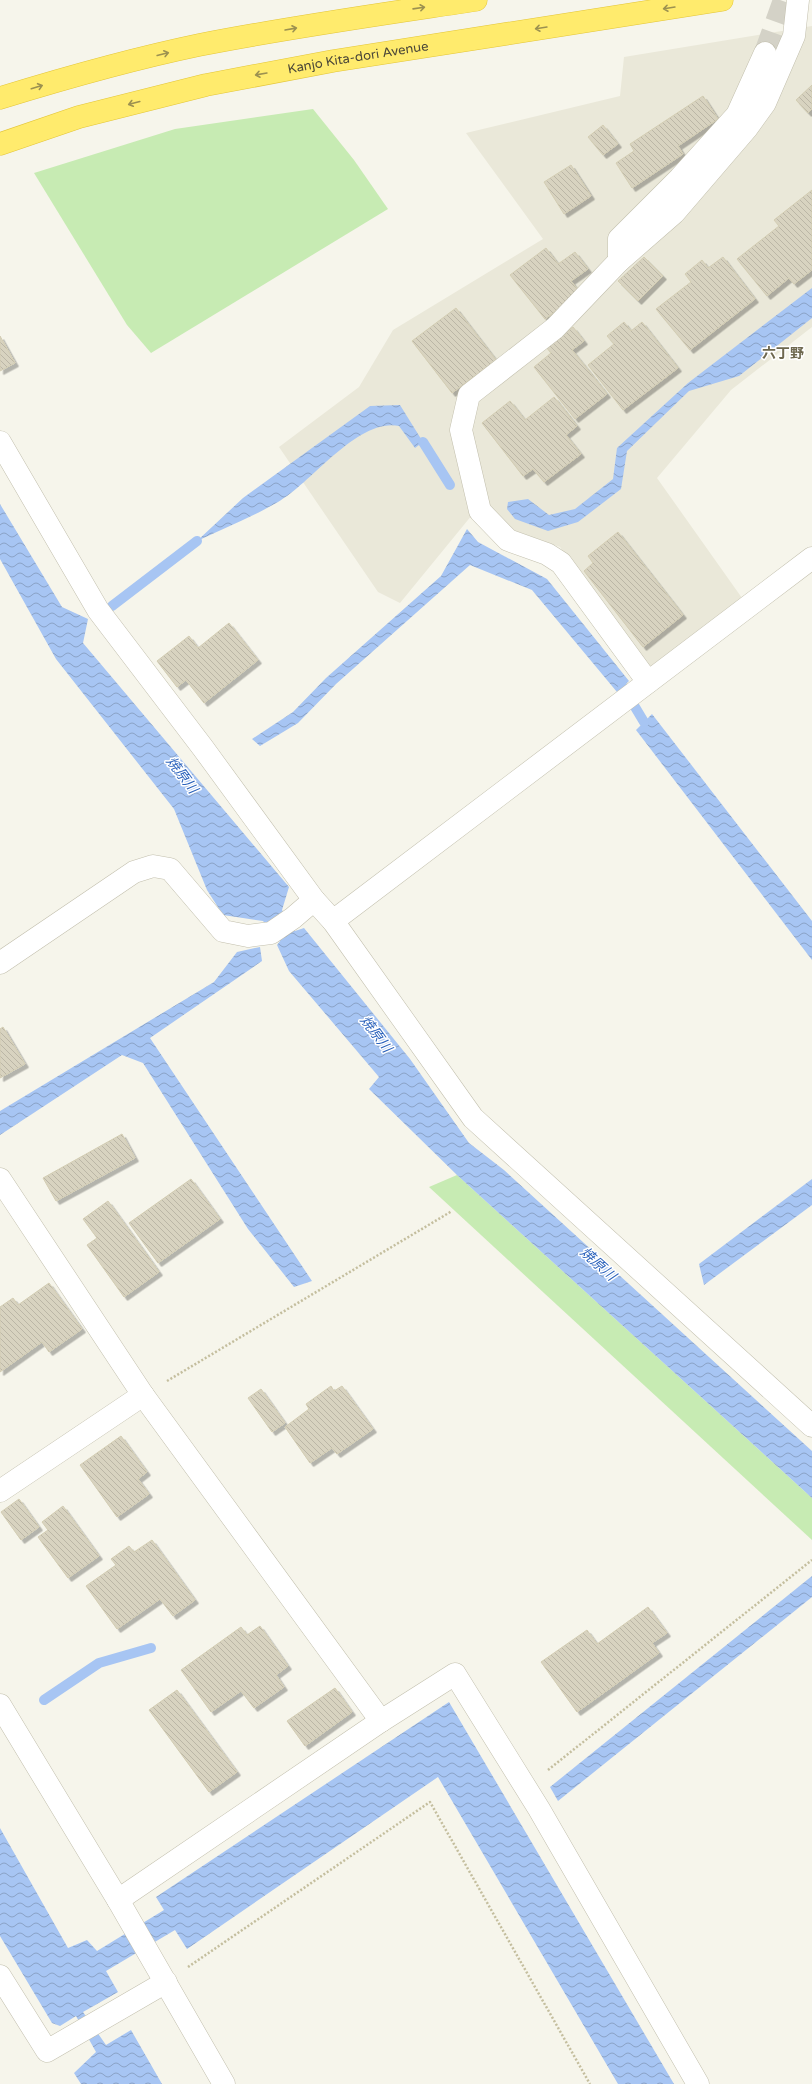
<svg xmlns="http://www.w3.org/2000/svg" width="812" height="2084" viewBox="0 0 812 2084" font-family="'Varela Round','Noto Sans JP',sans-serif">
	<defs>
		<pattern id="water-waves" width="16" height="10" patternUnits="userSpaceOnUse"><rect width="16" height="10" fill="#a7c5f3"/><path d="M0 5q4-4 8 0t8 0" fill="none" stroke="#8aa2c6"/></pattern>
		<pattern id="building-back-hatch" width="6" height="6" patternUnits="userSpaceOnUse"><rect width="6" height="6" fill="#d8d3c0"/><path d="M-1 5l2 2M0 0l6 6M5-1l2 2" fill="none" stroke="#bbb6a6"/></pattern>
		<filter id="shadow"><feDropShadow dx="3.5" dy="3.5" stdDeviation="0" flood-color="#0004"/></filter>
	</defs>
	<rect width="100%" height="100%" fill="#f6f5eb"/>
	<!-- residential -->
	<polygon fill="#eae8d9" points="812,26 812,327 731,390 657,478 742,598 646,672 560,547 472,515 400,603 378,592 279,447 359,387 393,330 543,239 466,133 620,96 624,57"/>
	<!-- grass -->
	<g fill="#c7ebb3">
		<polygon points="313,109 354,160 388,209 151,353 127,325 34,173 175,129"/>
		<polygon points="457,1175 812,1498 812,1540 429,1187"/>
	</g>
	<!-- water -->
	<g fill="url(#water-waves)">
		<polygon points="812,288 812,318 739,376 689,391 627,451 621,489 578,522 548,531 515,519 507,509 508,502 528,499 549,515 575,509 613,479 617,448 688,383"/>
		<path d="M400,405L423,442L415,448L399,426C357,418 312,483 278,502C252,517 224,528 197,541L243,498L370,406Z"/>
		<polygon points="0,504 62,607 88,619 83,643 289,887 282,910 295,931 304,928 410,1059 469,1143 504,1170 812,1451 812,1498 457,1175 369,1089 379,1077 289,971 277,945 280,941 263,921 223,915 207,890 174,809 56,659 0,559"/>
		<polygon points="467,529 478,542 547,579 629,681 617,692 532,590 470,565 336,684 298,723 260,746 252,739 293,712 326,678 441,576"/>
		<polygon points="652,714 812,921 812,960 636,730"/>
		<polygon points="260,947 262,961 150,1038 312,1281 294,1287 248,1229 143,1063 122,1055 0,1135 0,1111 214,982 237,952"/>
		<polygon points="812,1179 812,1205 704,1285 699,1264"/>
		<polygon points="812,1576 812,1597 558,1801 550,1787"/>
		<polygon points="449,1702 674,2084 618,2084 438,1777 187,1949 175,1930 106,1971 118,1992 83,2012 106,2045 131,2030 162,2084 81,2084 74,2073 96,2052 76,2016 60,2026 52,2023 0,1936 0,1828 68,1948 87,1940 97,1951 164,1910 156,1897"/>
	</g>
	<g fill="none" stroke-linecap="round" stroke-linejoin="round">
		<!-- stream -->
		<g stroke="#a7c5f3" stroke-width="10">
			<polyline points="423,442 450,485"/>
			<polyline points="112,606 197,541"/>
			<polyline points="623,687 644,722"/>
			<polyline points="44,1700 99,1663 151,1648"/>
		</g>
	</g>
	<!-- building -->
	<g fill="url(#building-back-hatch)" stroke="#d3cdb3" filter="url(#shadow)">
		<polygon points="812,85 812,109 808,113 796,100"/>
		<polygon points="703,96 718,119 678,146 683,154 632,188 616,163 634,151 630,144"/>
		<polygon points="603,125 618,144 603,155 588,137"/>
		<polygon points="571,165 591,196 564,214 544,182"/>
		<polygon points="812,190 812,270 794,284 789,278 767,296 737,259 779,226 774,220"/>
		<polygon points="546,248 558,264 575,252 588,269 571,281 580,293 545,319 510,275"/>
		<polygon points="644,257 663,276 638,301 618,281"/>
		<polygon points="723,257 755,299 690,350 656,309 691,282 685,274 702,260 708,268"/>
		<polygon points="456,308 496,360 452,393 412,341"/>
		<polygon points="624,322 631,331 642,322 678,368 623,410 588,365 614,344 607,336"/>
		<polygon points="573,327 584,341 572,350 607,394 575,419 534,367 551,353 546,347"/>
		<polygon points="0,336 15,363 0,371"/>
		<polygon points="554,397 577,426 566,435 581,454 544,482 533,469 523,476 482,423 510,401 525,420"/>
		<polygon points="618,532 683,615 643,647 584,571 593,563 588,556"/>
		<polygon points="229,623 258,660 204,703 186,680 177,687 157,661 189,636 198,648"/>
		<polygon points="3,1027 25,1064 0,1078 0,1029"/>
		<polygon points="122,1134 135,1158 56,1201 43,1178"/>
		<polygon points="191,1179 220,1219 158,1263 129,1223"/>
		<polygon points="108,1201 159,1272 124,1297 87,1245 97,1238 83,1219"/>
		<polygon points="49,1283 82,1329 49,1352 42,1342 0,1372 0,1307 13,1298 18,1305"/>
		<polygon points="331,1386 334,1391 342,1386 373,1429 337,1454 332,1448 310,1463 285,1427 309,1409 306,1404"/>
		<polygon points="261,1389 285,1423 272,1432 248,1398"/>
		<polygon points="121,1436 147,1472 138,1479 149,1494 117,1517 80,1465"/>
		<polygon points="19,1499 39,1527 21,1540 1,1512"/>
		<polygon points="63,1506 99,1556 68,1578 38,1537 48,1530 42,1522"/>
		<polygon points="152,1540 195,1600 173,1616 160,1599 117,1629 86,1586 116,1565 111,1559 129,1546 134,1552"/>
		<polygon points="648,1607 667,1633 652,1643 659,1653 577,1712 541,1662 587,1630 597,1644"/>
		<polygon points="260,1626 288,1666 276,1675 284,1687 254,1708 241,1691 211,1712 181,1670 241,1627 247,1635"/>
		<polygon points="335,1688 352,1712 305,1746 287,1721"/>
		<polygon points="177,1690 237,1772 209,1792 149,1710"/>
	</g>
	<g fill="none" stroke-linecap="round" stroke-linejoin="round">
		<!-- minor-tunnel -->
		<polyline stroke="#d4d2c7" stroke-width="22" stroke-dasharray="22 11" stroke-linecap="butt" points="765,53 784,0"/>
		<defs>
			<g id="minor">
				<polyline points="619,261 619,239 680,178 737,115 765,53"/>
				<polyline points="0,442 98,610 203,748 314,900"/>
				<polyline points="648,682 561,563 547,554 508,540 480,511 461,430 469,395 555,328 619,261 674,213 747,128 765,103 794,36 798,0"/>
				<polyline points="333,921 473,1118 812,1426"/>
				<polyline points="0,963 134,872 153,866 170,869 223,931 248,936 271,933 293,918 314,900 333,921 812,558"/>
				<polyline points="0,1179 143,1395 381,1721"/>
				<polyline points="0,1491 143,1395"/>
				<polyline points="0,1705 118,1900 224,2084"/>
				<polyline points="118,1900 381,1721 455,1674 539,1809 698,2084"/>
				<polyline points="0,1976 47,2051 166,1982"/>
			</g>
			<g id="highway">
				<path d="M0,98C65,78 132,59 199,45C290,27 383,14 476,0"/>
				<path id="s1" d="M0,144L79,117L206,85L333,61L722,0"/>
			</g>
		</defs>
		<!-- minor casing -->
		<use href="#minor" stroke="#c2bfad" stroke-width="23"/>
		<!-- highway casing -->
		<use href="#highway" stroke="#e3c538" stroke-width="23"/>
		<!-- path -->
		<g stroke="#c4be9e" stroke-width="2.5" stroke-dasharray="2 2" stroke-linecap="butt">
			<polyline points="167,1381 452,1211"/>
			<polyline points="548,1770 812,1560"/>
			<polyline points="188,1967 430,1802 590,2084"/>
		</g>
		<!-- minor -->
		<use href="#minor" stroke="#fff" stroke-width="22"/>
		<!-- highway -->
		<use href="#highway" stroke="#ffeb6d" stroke-width="22"/>
	</g>
	<!-- one-way arrows -->
	<defs><path id="oneway-shaft" d="M-6 0H5M1.5-3L5.5 0L1.5 3" fill="none" stroke-width="1.6" stroke-linecap="round" stroke-linejoin="round"/></defs>
	<g stroke="#9c9150">
		<use href="#oneway-shaft" transform="translate(419 8) rotate(-8)"/>
		<use href="#oneway-shaft" transform="translate(669 8) rotate(171)"/>
		<use href="#oneway-shaft" transform="translate(541 28) rotate(171)"/>
		<use href="#oneway-shaft" transform="translate(291 29) rotate(-10)"/>
		<use href="#oneway-shaft" transform="translate(163 54) rotate(-14)"/>
		<use href="#oneway-shaft" transform="translate(261 74) rotate(170)"/>
		<use href="#oneway-shaft" transform="translate(37 87) rotate(-17)"/>
		<use href="#oneway-shaft" transform="translate(134 103) rotate(165)"/>
	</g>
	<g text-anchor="middle" dominant-baseline="central" stroke-width="3" stroke-linejoin="round" paint-order="stroke">
		<!-- street labels -->
		<g font-size="13" fill="#4b4738" stroke="#fff">
			<text stroke="none"><textPath href="#s1" startOffset="369">Kanjo Kita-dori Avenue</textPath></text>
		</g>
		<!-- neighbourhood labels -->
		<g font-size="14" font-weight="bold" fill="#6e684f" stroke="#fff">
			<text x="783" y="353">六丁野</text>
		</g>
		<!-- water labels -->
		<g font-size="14" font-style="italic" fill="#2c63bc" stroke="#fff">
			<text transform="translate(182 775) rotate(53)">焼原川</text>
			<text transform="translate(376 1034) rotate(53)">焼原川</text>
			<text transform="translate(598 1264) rotate(42)">焼原川</text>
		</g>
	</g>
</svg>
